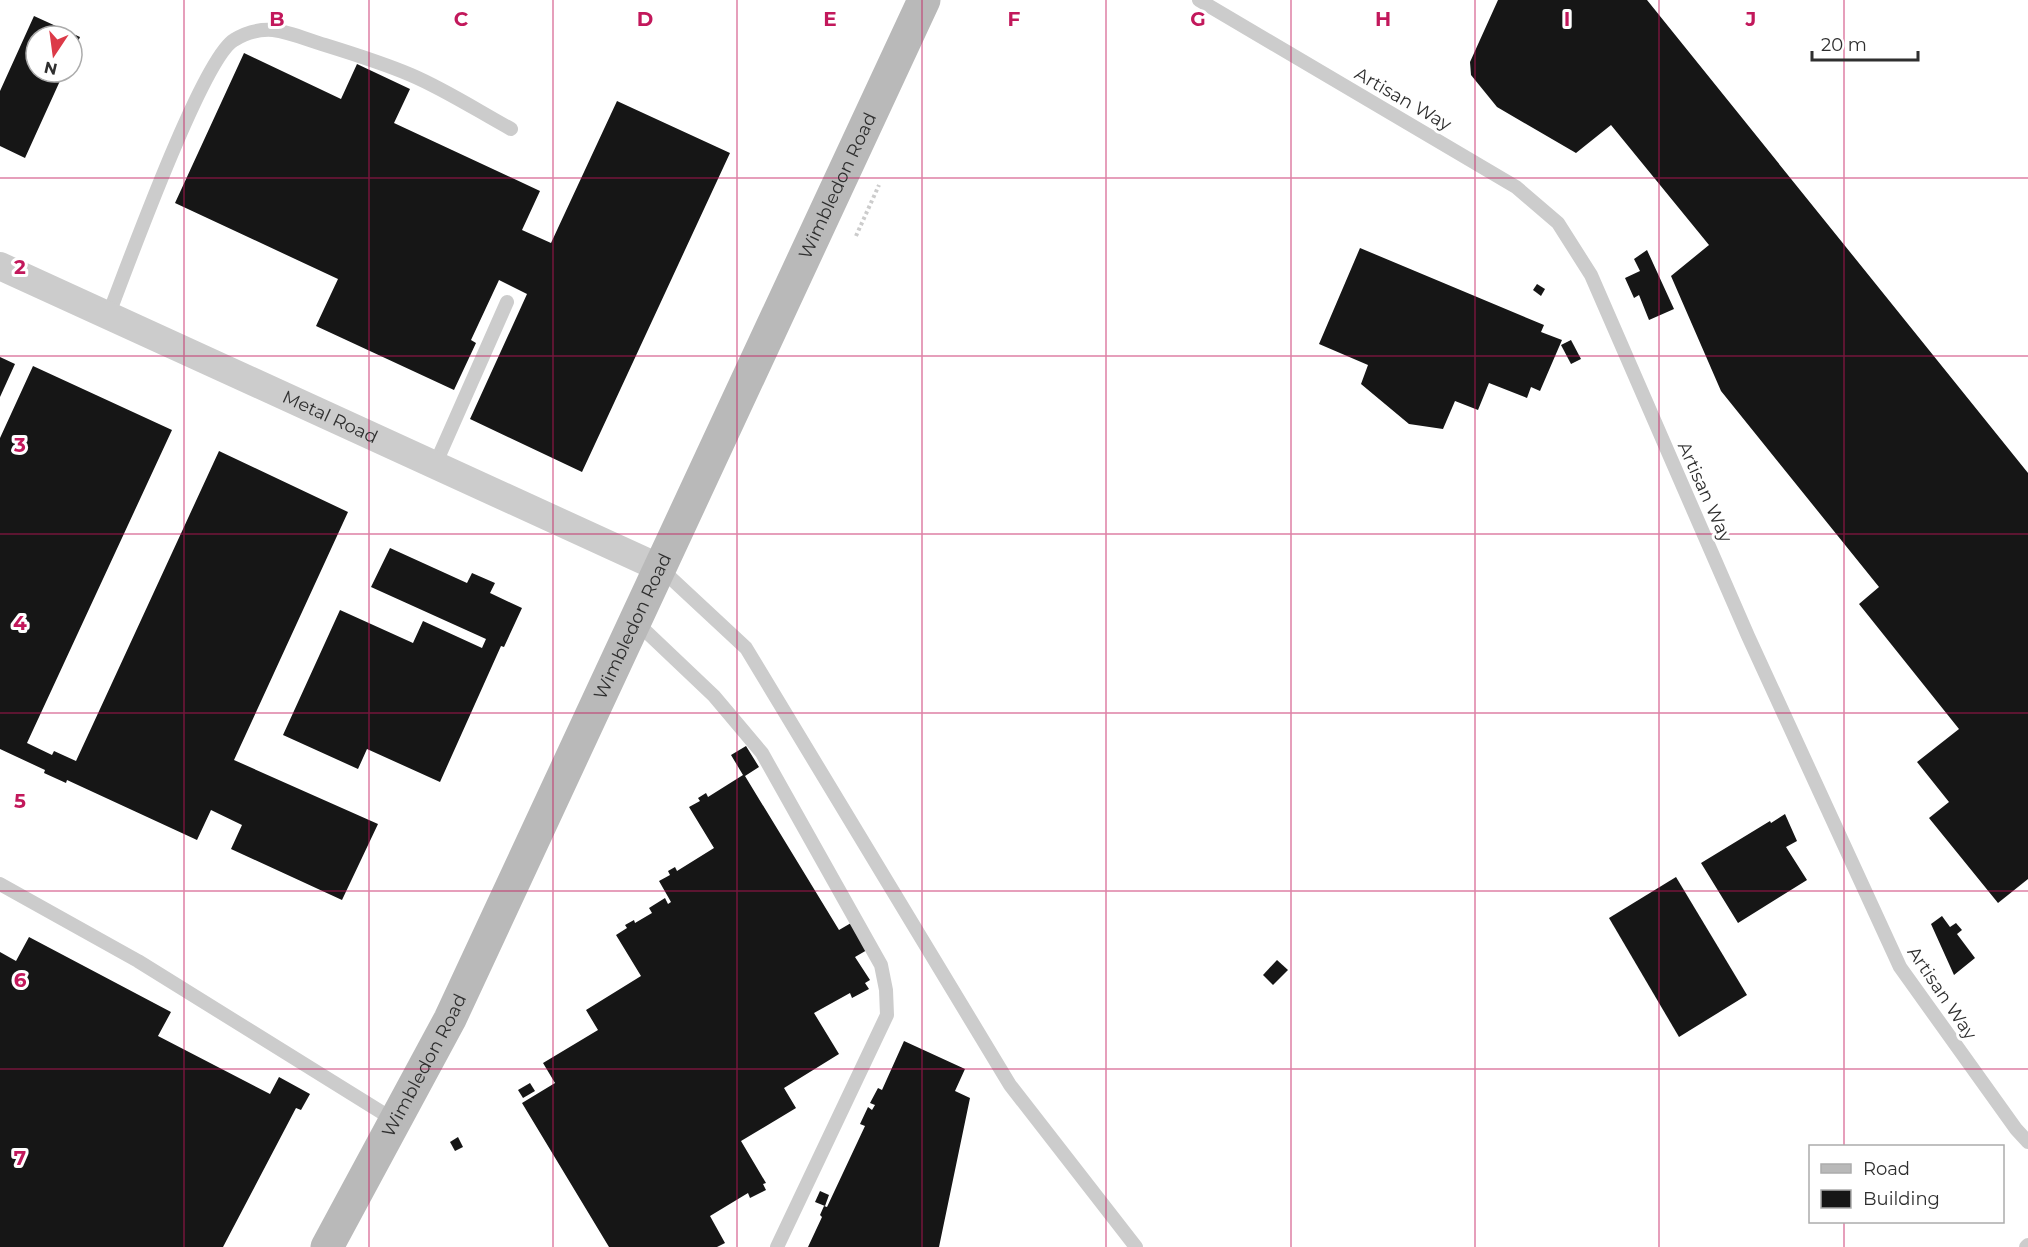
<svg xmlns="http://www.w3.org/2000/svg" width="2028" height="1247" viewBox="0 0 2028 1247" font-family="Montserrat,sans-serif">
	<rect width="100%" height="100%" fill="#fff"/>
	<!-- building -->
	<g fill="#161616">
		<polygon points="1498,0 1647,0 2028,473 2028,879 1998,903 1929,818 1949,802 1917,762 1959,729 1859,604 1879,587 1721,391 1671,276 1709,245 1611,125 1576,153 1497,107 1471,75 1470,62"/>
		<polygon points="34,16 80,37 72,55 72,36 36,36 36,72 64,72 25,158 0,146 0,91"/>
		<polygon points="244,53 341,99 357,64 410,89 394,123 540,191 522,230 551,243 617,101 730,153 582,472 470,419 527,294 499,280 471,340 476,343 454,390 316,326 338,279 175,203"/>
		<polygon points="1360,248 1544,325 1541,332 1562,340 1540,391 1531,387 1527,398 1489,383 1478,410 1455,401 1443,429 1409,424 1361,384 1368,365 1319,344"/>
		<polygon points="1647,250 1674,309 1649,320 1639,295 1634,298 1625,278 1640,271 1634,259"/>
		<polygon points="1537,284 1545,289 1541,296 1533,290"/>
		<polygon points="1571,340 1581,359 1571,364 1561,345"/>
		<polygon points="0,357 15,364 0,397"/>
		<polygon points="33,366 172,430 27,743 52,755 54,751 76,761 219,451 348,512 234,760 378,824 342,900 231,849 242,825 211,810 197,840 67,780 66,783 44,773 45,770 0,749 0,438"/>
		<polygon points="390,548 467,583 472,573 495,583 490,593 522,608 504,647 501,646 440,782 367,749 358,769 283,735 340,610 413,643 423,621 482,648 486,639 371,587"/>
		<polygon points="746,746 759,767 745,776 839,930 851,923 867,950 855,957 870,980 865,983 869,989 852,998 850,993 814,1013 839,1054 784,1088 796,1108 741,1141 766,1183 763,1184 766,1190 750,1198 748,1193 710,1216 725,1243 717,1247 609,1247 522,1103 555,1083 543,1063 598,1030 586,1010 641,976 616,935 627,928 625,925 634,920 635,923 652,913 649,908 665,898 668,904 671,902 659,881 670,875 668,871 675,867 677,871 714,848 689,807 700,801 698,798 706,793 708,797 743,775 731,755"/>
		<polygon points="1785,814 1797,841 1786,847 1807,880 1738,923 1701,863 1770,821 1771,823"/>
		<polygon points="1676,877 1747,995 1679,1037 1609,918"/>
		<polygon points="1942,916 1950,927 1956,923 1962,930 1957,934 1975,958 1954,975 1931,924"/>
		<polygon points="29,937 171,1012 158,1036 270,1094 279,1077 310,1094 301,1110 296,1108 223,1247 0,1247 0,952 16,961"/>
		<polygon points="1277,960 1288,970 1273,985 1263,975"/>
		<polygon points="904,1041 965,1069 955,1091 970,1098 939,1247 808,1247 822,1217 820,1215 824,1206 827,1207 865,1126 860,1124 868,1107 872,1110 875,1105 870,1103 878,1088 882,1090"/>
		<polygon points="530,1083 535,1091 523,1098 518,1090"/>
		<polygon points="458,1137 463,1147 455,1151 450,1142"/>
		<polygon points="820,1191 829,1195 825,1206 815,1202"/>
	</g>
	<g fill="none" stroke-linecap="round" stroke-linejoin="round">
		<!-- path -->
		<polyline stroke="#ccc" stroke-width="4" stroke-dasharray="3 3" stroke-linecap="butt" points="856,236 879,185"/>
		<!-- service -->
		<g stroke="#ccc" stroke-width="14">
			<polyline points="1199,0 1516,187 1558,223 1591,275 1748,636 1900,967 2016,1129 2028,1142"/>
			<path d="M108,316C126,270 202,59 234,40C245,33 259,29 273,30C290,32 308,40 325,45C354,54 383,63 411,75C446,90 478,111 511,129"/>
			<polyline points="435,465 507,302"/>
			<polyline points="660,568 746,648 1010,1085 1136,1247"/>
			<polyline points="635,621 714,696 762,753 881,965 886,990 887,1015 777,1247"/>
			<polyline points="0,884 138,961 394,1120"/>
			<polyline points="2026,1247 2028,1245"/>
		</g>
		<!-- minor -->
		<path stroke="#ccc" stroke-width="28" id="s1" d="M0,266L660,568"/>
		<!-- secondary -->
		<path stroke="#b9b9b9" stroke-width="33" id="s2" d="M327,1247L450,1019L924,0"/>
	</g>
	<!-- grid -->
	<path fill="none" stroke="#c2185b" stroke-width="1.5" stroke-opacity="0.55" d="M184,0V1247M369,0V1247M553,0V1247M737,0V1247M922,0V1247M1106,0V1247M1291,0V1247M1475,0V1247M1659,0V1247M1844,0V1146M0,178H2028M0,356H2028M0,534H2028M0,713H2028M0,891H2028M0,1069H2028M1844,1222V1247"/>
	<g text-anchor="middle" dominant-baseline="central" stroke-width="6" stroke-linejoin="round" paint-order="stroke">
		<!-- street labels -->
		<g font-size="18" fill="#2f2f2f" stroke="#fff">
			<text transform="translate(1403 99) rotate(30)">Artisan Way</text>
			<text stroke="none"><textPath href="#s2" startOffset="1178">Wimbledon Road</textPath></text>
			<text stroke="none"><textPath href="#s1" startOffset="363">Metal Road</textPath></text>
			<text transform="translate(1705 492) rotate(66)">Artisan Way</text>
			<text stroke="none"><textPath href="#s2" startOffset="692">Wimbledon Road</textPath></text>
			<text transform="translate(1942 993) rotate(56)">Artisan Way</text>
			<text stroke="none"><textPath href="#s2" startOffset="206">Wimbledon Road</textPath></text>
		</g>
	</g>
	<g font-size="20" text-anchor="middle" font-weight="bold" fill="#c2185b" stroke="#fff" stroke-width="6" stroke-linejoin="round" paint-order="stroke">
		<text x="277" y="26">B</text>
		<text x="461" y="26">C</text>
		<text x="645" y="26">D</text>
		<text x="830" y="26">E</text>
		<text x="1014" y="26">F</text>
		<text x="1198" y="26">G</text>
		<text x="1383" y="26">H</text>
		<text x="1567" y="26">I</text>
		<text x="1751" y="26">J</text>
		<text x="20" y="274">2</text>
		<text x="20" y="452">3</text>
		<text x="20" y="630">4</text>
		<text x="20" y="808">5</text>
		<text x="20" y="987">6</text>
		<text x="20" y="1165">7</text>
	</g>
	<!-- legend -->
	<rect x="1809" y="1145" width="195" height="78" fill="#ffffff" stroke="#acacac" stroke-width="1.5"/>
	<rect x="1821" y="1164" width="30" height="9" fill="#b9b9b9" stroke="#acacac" stroke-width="1.5"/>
	<text x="1863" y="1175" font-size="18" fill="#2f2f2f">Road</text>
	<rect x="1821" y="1190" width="30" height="18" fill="#161616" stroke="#acacac" stroke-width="1.5"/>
	<text x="1863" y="1205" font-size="18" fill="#2f2f2f">Building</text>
	<!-- north arrow -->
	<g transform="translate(54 54) rotate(193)"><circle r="28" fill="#ffffff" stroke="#acacac" stroke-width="1.5"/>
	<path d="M0-4.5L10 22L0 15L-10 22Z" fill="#dc3a48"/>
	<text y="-9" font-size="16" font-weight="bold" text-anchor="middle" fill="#2f2f2f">N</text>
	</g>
	<!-- scale -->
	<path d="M1812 51v9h106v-9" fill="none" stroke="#2f2f2f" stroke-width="3"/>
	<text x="1821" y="51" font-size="18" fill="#2f2f2f" stroke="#ffffff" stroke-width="4.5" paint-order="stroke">20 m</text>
</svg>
